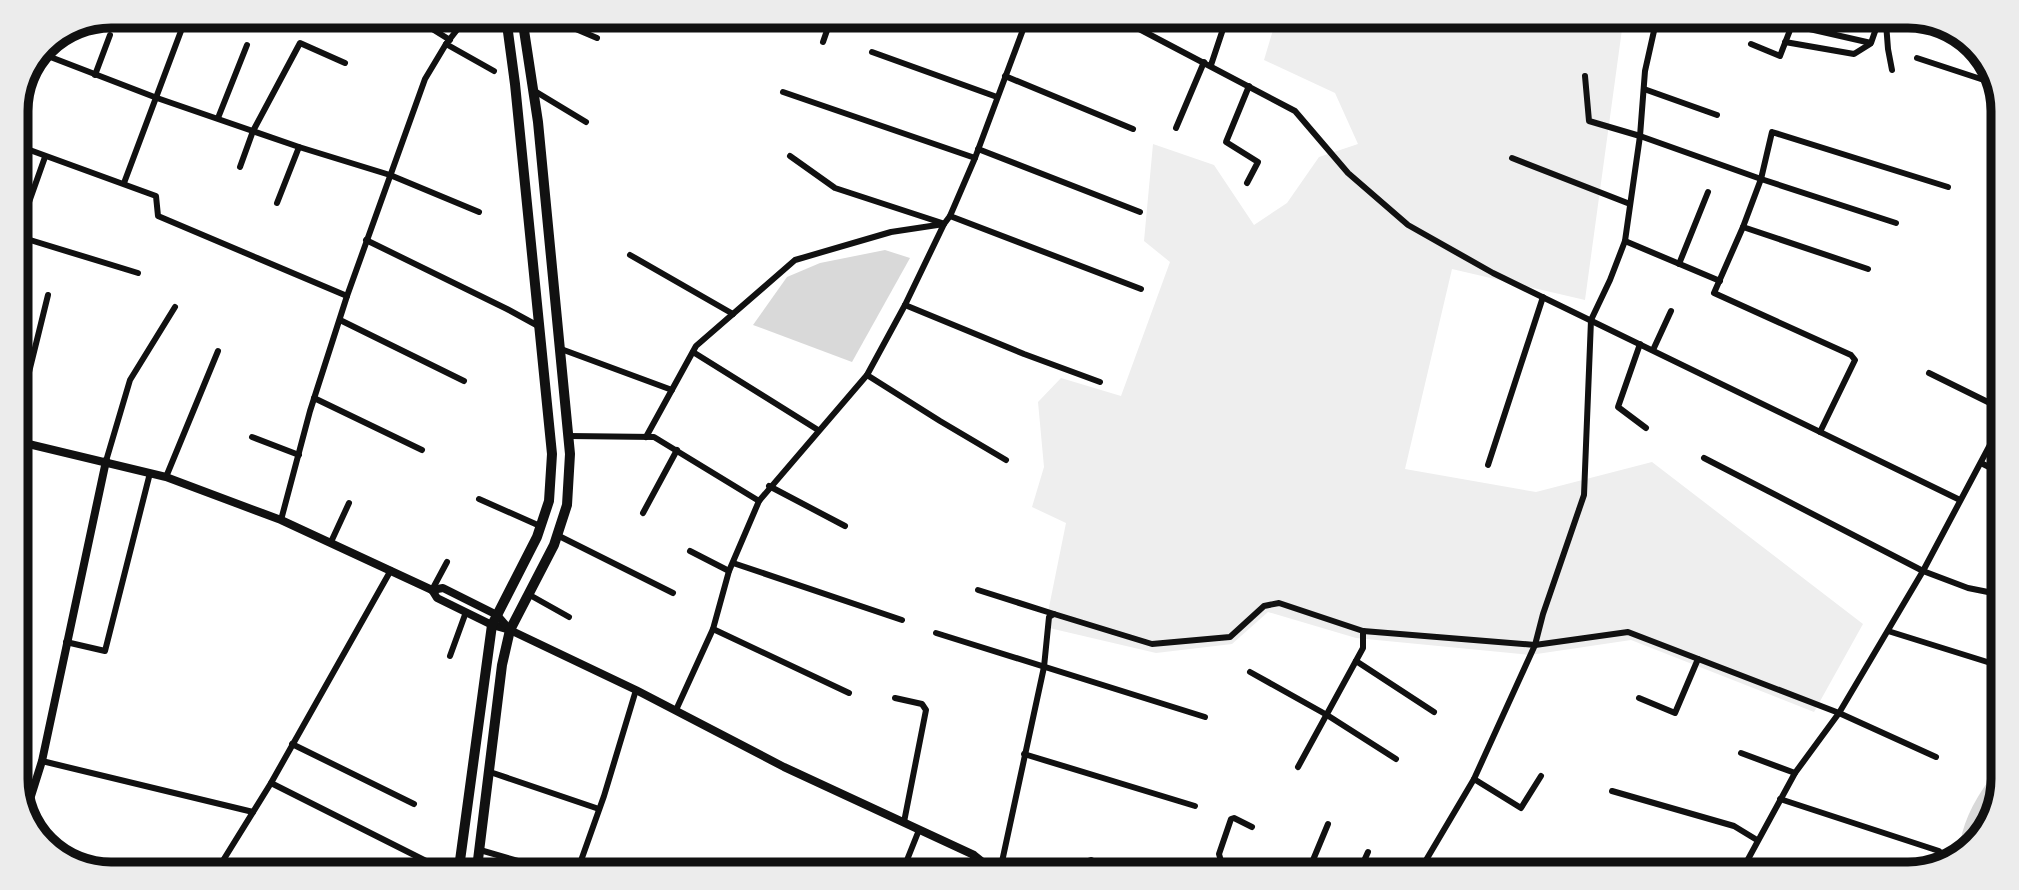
<svg xmlns="http://www.w3.org/2000/svg" width="2019" height="890" viewBox="0 0 2019 890" font-family="Manrope,sans-serif">
	<rect width="100%" height="100%" fill="#fff"/>
	<!-- green -->
	<polygon fill="#eee" points="1276,20 1623,22 1585,300 1452,269 1405,469 1536,492 1652,462 1863,624 1814,712 1631,640 1530,655 1356,638 1268,612 1232,644 1156,653 1045,627 1066,523 1032,507 1044,467 1038,402 1061,378 1121,396 1170,262 1144,241 1153,144 1214,165 1254,225 1287,203 1319,157 1358,144 1335,93 1264,60"/>
	<!-- water -->
	<polygon fill="#d9d9d9" points="885,250 910,258 852,362 753,325 787,277 820,263"/>
	<g fill="none" stroke-linecap="round" stroke-linejoin="round">
		<!-- canal -->
		<path stroke="#d9d9d9" stroke-width="12" d="M1965,852C1967,826 1980,802 1996,781"/>
		<!-- minor -->
		<g stroke="#111" stroke-width="6">
			<polyline points="413,17 450,40"/>
			<polyline points="550,18 597,38"/>
			<polyline points="1122,20 1295,111 1348,173 1408,225 1493,273 1960,500"/>
			<polyline points="1717,22 1731,26"/>
			<polyline points="1886,23 1888,49 1892,70"/>
			<polyline points="771,25 774,18"/>
			<polyline points="823,42 831,19"/>
			<polyline points="1785,42 1854,54 1870,44"/>
			<polyline points="446,44 494,71"/>
			<polyline points="1751,44 1780,56 1792,25 1871,43 1878,23"/>
			<polyline points="872,52 997,97"/>
			<polyline points="40,53 157,98 299,147 390,175 479,212"/>
			<polyline points="1917,58 1996,84"/>
			<polyline points="1211,65 1226,20"/>
			<polyline points="95,75 110,35"/>
			<polyline points="1005,76 1133,129"/>
			<polyline points="1585,76 1589,121 1640,136 1761,179 1896,223"/>
			<polyline points="1644,89 1717,115"/>
			<polyline points="533,90 586,122"/>
			<polyline points="783,92 975,158"/>
			<polyline points="218,118 247,45"/>
			<polyline points="1176,128 1204,62"/>
			<polyline points="16,145 156,196 158,216 347,296"/>
			<polyline points="978,149 1140,212"/>
			<polyline points="790,156 835,188 942,223"/>
			<polyline points="45,157 17,236 138,273"/>
			<polyline points="1512,158 1630,204"/>
			<polyline points="240,167 253,131 300,43 345,63"/>
			<polyline points="1999,178 2002,179"/>
			<polyline points="124,183 181,31"/>
			<polyline points="1247,183 1258,162 1226,142 1249,86"/>
			<polyline points="277,203 299,147"/>
			<polyline points="950,216 1141,289"/>
			<polyline points="1743,227 1868,269"/>
			<polyline points="366,240 507,309 540,327"/>
			<polyline points="1625,241 1720,281"/>
			<polyline points="630,255 733,314"/>
			<polyline points="1679,264 1708,192"/>
			<polyline points="905,305 1024,354 1100,382"/>
			<polyline points="340,320 464,381"/>
			<polyline points="1640,344 1618,407 1646,428"/>
			<polyline points="561,349 672,390"/>
			<polyline points="1653,350 1671,311"/>
			<polyline points="693,352 818,430"/>
			<polyline points="1929,373 2000,408"/>
			<polyline points="867,375 940,421 1006,460"/>
			<polyline points="314,398 422,450"/>
			<polyline points="16,425 48,295"/>
			<polyline points="1820,432 1855,360 1851,355 1714,293 1743,227 1761,179 1772,132 1948,187"/>
			<polyline points="569,436 654,437 759,501"/>
			<polyline points="252,437 299,455"/>
			<polyline points="646,437 696,346 795,260 891,232 944,224"/>
			<polyline points="1704,458 1923,571 1968,588 1998,594"/>
			<polyline points="106,461 130,380 175,307"/>
			<polyline points="1981,463 1999,472"/>
			<polyline points="1488,465 1543,297"/>
			<polyline points="166,477 218,351"/>
			<polyline points="769,486 845,526"/>
			<polyline points="479,499 540,526"/>
			<polyline points="643,513 677,450"/>
			<polyline points="281,520 310,411 347,296 425,79 446,44 467,17"/>
			<polyline points="557,535 673,593"/>
			<polyline points="331,542 349,503"/>
			<polyline points="690,551 729,571"/>
			<polyline points="733,563 902,620"/>
			<polyline points="432,590 447,562"/>
			<polyline points="978,590 1054,614"/>
			<polyline points="528,594 569,617"/>
			<polyline points="713,629 849,693"/>
			<polyline points="1888,631 1997,665"/>
			<polyline points="936,633 1205,717"/>
			<polyline points="66,642 105,651 150,473"/>
			<polyline points="450,656 466,612"/>
			<polyline points="1356,661 1434,712"/>
			<polyline points="1250,672 1327,715 1396,759"/>
			<polyline points="895,698 922,704 926,710 904,822"/>
			<polyline points="1639,698 1675,713 1698,659"/>
			<polyline points="676,710 713,629 729,571 759,501 867,375 905,305 944,224 950,216 975,158 1027,19"/>
			<polyline points="292,744 414,804"/>
			<polyline points="1741,753 1795,773"/>
			<polyline points="1024,754 1195,806"/>
			<polyline points="42,761 253,812"/>
			<polyline points="1298,767 1363,648 1363,631"/>
			<polyline points="490,772 599,809"/>
			<polyline points="1474,779 1521,808 1541,776"/>
			<polyline points="271,783 440,868"/>
			<polyline points="1612,791 1734,826 1757,840"/>
			<polyline points="1780,799 1939,851"/>
			<polyline points="1977,838 1984,820 1996,801"/>
			<polyline points="480,850 546,869"/>
			<polyline points="1743,865 1762,874"/>
			<polyline points="219,867 271,783 391,570"/>
			<polyline points="578,869 604,796 636,690"/>
			<polyline points="903,870 919,830"/>
			<polyline points="969,870 974,855"/>
			<polyline points="1000,871 1044,667 1049,617 1054,614 1152,644 1230,637 1264,606 1279,603 1363,631 1535,645 1628,632 1839,713 1936,757"/>
			<polyline points="1079,871 1085,862 1091,860 1115,871"/>
			<polyline points="1241,872 1221,861 1219,854 1231,819 1234,818 1252,827"/>
			<polyline points="1308,872 1328,824"/>
			<polyline points="1359,872 1368,852"/>
			<polyline points="1419,872 1474,779 1535,645 1543,614 1584,495 1591,320 1610,280 1625,241 1640,136 1645,71 1656,22"/>
			<polyline points="1740,874 1795,773 1839,713 1923,571 2000,426"/>
		</g>
		<!-- tertiary -->
		<g stroke="#111" stroke-width="8">
			<polyline points="16,441 166,477 281,520 432,590 437,598 492,625 510,630 636,690 784,767 974,855 994,871"/>
			<polyline points="432,590 443,588 497,615 510,630"/>
			<polyline points="26,812 42,761 106,461"/>
		</g>
		<!-- secondary -->
		<g stroke="#111" stroke-width="10">
			<polyline points="459,868 492,625 537,537 549,501 552,454 515,84 506,17"/>
			<polyline points="477,868 502,665 510,630 554,545 567,505 570,454 538,122 522,17"/>
		</g>
	</g>
	<!-- crop -->
	<path d="M0 0H2019V890H0ZM111 28H1908A83 83 0 0 1 1991 111V779A83 83 0 0 1 1908 862H111A83 83 0 0 1 28 779V111A83 83 0 0 1 111 28Z" fill="#ececec" fill-rule="evenodd"/>
	<path fill="none" stroke="#111" stroke-width="9" d="M111 28H1908A83 83 0 0 1 1991 111V779A83 83 0 0 1 1908 862H111A83 83 0 0 1 28 779V111A83 83 0 0 1 111 28Z"/>
</svg>
